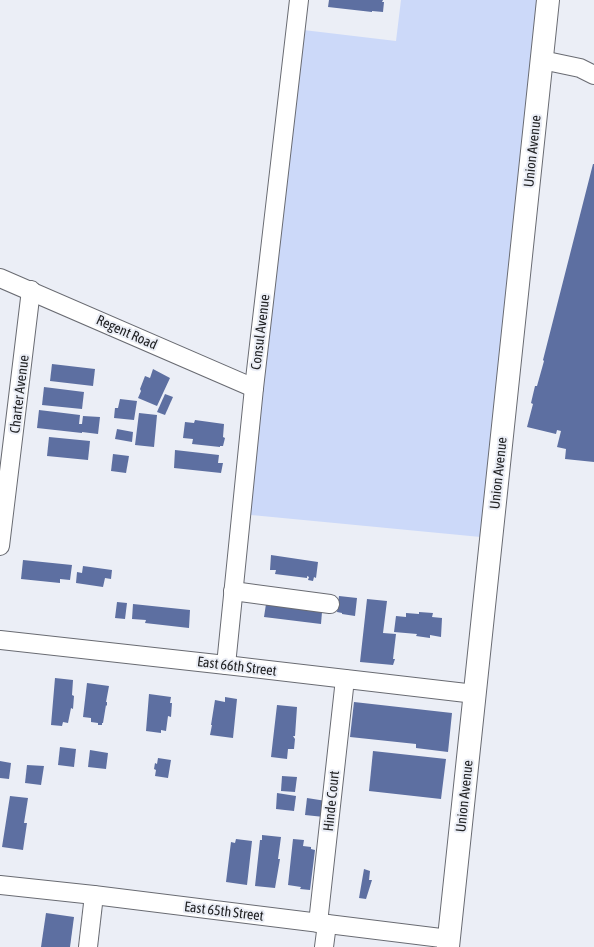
<svg xmlns="http://www.w3.org/2000/svg" width="594" height="947" viewBox="0 0 594 947" font-family="'Asap Condensed',sans-serif">
	<rect width="100%" height="100%" fill="#ebeef6"/>
	<!-- green -->
	<polygon fill="#ccd9f9" points="401,0 548,0 491,538 241,514 295,29 396,41"/>
	<!-- building -->
	<g fill="#5d6fa1">
		<polygon points="329,0 383,0 382,2 384,2 383,12 372,11 372,12 328,7"/>
		<polygon points="593,164 594,164 594,462 565,459 566,449 557,447 561,431 557,430 556,434 527,427 533,404 531,403 535,386 537,386 544,361 543,360"/>
		<polygon points="52,364 95,369 93,386 50,381"/>
		<polygon points="153,369 170,378 157,406 138,398 141,391 140,389 145,376 150,378"/>
		<polygon points="44,387 84,392 82,409 42,405"/>
		<polygon points="165,394 173,397 165,415 157,412"/>
		<polygon points="120,399 137,401 134,420 114,418 115,408 118,408"/>
		<polygon points="39,410 80,415 79,424 82,424 83,416 100,417 98,434 82,432 82,433 37,428"/>
		<polygon points="139,413 157,415 154,447 135,445"/>
		<polygon points="195,420 224,424 223,437 225,438 223,446 220,446 220,447 192,444 193,439 183,438 185,422 194,423"/>
		<polygon points="117,429 133,432 132,442 115,439"/>
		<polygon points="49,437 90,441 88,460 47,456"/>
		<polygon points="175,450 219,455 218,463 223,463 221,473 174,468"/>
		<polygon points="113,454 129,456 126,473 111,471"/>
		<polygon points="271,555 318,562 316,578 314,577 313,581 308,580 309,577 307,576 307,578 275,574 276,570 270,570"/>
		<polygon points="23,560 72,565 70,580 60,579 60,583 21,579"/>
		<polygon points="83,566 112,570 111,579 105,578 103,587 76,583 77,572 82,573"/>
		<polygon points="339,596 357,598 355,616 342,614 342,613 337,612"/>
		<polygon points="367,599 387,601 383,633 396,634 393,659 395,659 393,665 360,662"/>
		<polygon points="117,602 127,603 125,619 115,618"/>
		<polygon points="133,604 190,610 189,628 145,623 146,620 132,619"/>
		<polygon points="266,604 322,612 321,624 264,617"/>
		<polygon points="419,612 433,613 432,617 442,618 441,637 430,635 430,638 416,636 417,634 394,632 396,616 406,617 406,613 419,614"/>
		<polygon points="55,678 73,680 72,695 74,696 73,709 71,708 68,723 63,722 62,726 51,725"/>
		<polygon points="87,683 109,686 106,702 107,702 107,706 106,705 103,723 102,723 102,725 98,725 98,723 91,722 91,718 83,717"/>
		<polygon points="149,694 171,697 170,703 172,703 171,717 168,716 166,731 161,730 161,733 146,731"/>
		<polygon points="225,697 237,699 233,738 210,735 212,725 211,725 215,700 225,702"/>
		<polygon points="354,702 452,713 448,752 416,748 416,744 350,737"/>
		<polygon points="277,705 297,707 295,736 293,736 295,739 294,749 288,749 287,759 271,757"/>
		<polygon points="60,747 76,749 74,767 58,765"/>
		<polygon points="90,750 108,753 106,769 88,767"/>
		<polygon points="373,751 446,759 441,799 369,791"/>
		<polygon points="158,758 171,760 168,778 155,776 156,770 154,769 155,763 157,764"/>
		<polygon points="0,761 11,763 9,779 0,778"/>
		<polygon points="27,765 44,766 41,785 25,783"/>
		<polygon points="282,776 297,777 295,792 281,791"/>
		<polygon points="277,793 296,796 294,811 276,809"/>
		<polygon points="10,796 28,798 24,823 27,823 23,850 2,847"/>
		<polygon points="307,798 326,801 324,817 305,815"/>
		<polygon points="262,835 281,837 278,859 280,859 275,888 255,886 260,840 262,840"/>
		<polygon points="236,839 252,841 247,885 226,882 231,842 235,843"/>
		<polygon points="293,839 304,840 303,846 311,847 311,849 315,850 310,890 300,889 301,887 288,885"/>
		<polygon points="364,869 370,871 369,880 372,880 366,899 359,898"/>
		<polygon points="46,913 74,917 70,947 41,947"/>
	</g>
	<g fill="none" stroke-linecap="round" stroke-linejoin="round">
		<defs>
			<g id="minor">
				<polyline points="542,60 580,68 594,75"/>
				<polyline points="0,278 254,388"/>
				<polyline points="0,546 31,290"/>
				<polyline points="233,591 330,604"/>
				<polyline points="0,640 226,665 475,694"/>
				<polyline points="226,665 254,388 299,0"/>
				<polyline points="0,885 94,895 449,939"/>
				<polyline points="318,923 345,679"/>
				<polyline points="88,947 94,895"/>
				<polyline points="324,947 327,924"/>
			</g>
			<polyline id="major" points="448,947 548,0"/>
		</defs>
		<!-- minor casing -->
		<use href="#minor" stroke="#696b72" stroke-width="20"/>
		<!-- major casing -->
		<use href="#major" stroke="#696b72" stroke-width="24"/>
		<!-- minor -->
		<use href="#minor" stroke="#fff" stroke-width="18"/>
		<!-- major -->
		<use href="#major" stroke="#fff" stroke-width="22"/>
	</g>
	<g text-anchor="middle" dominant-baseline="central" stroke-width="4" stroke-linejoin="round" paint-order="stroke">
		<!-- street labels -->
		<g font-size="14" fill="#212224" stroke="#ebeef6">
			<text transform="translate(532 151) rotate(-84)">Union Avenue</text>
			<text transform="translate(127 332) rotate(24)">Regent Road</text>
			<text transform="translate(260 332) rotate(-83)">Consul Avenue</text>
			<text transform="translate(19 394) rotate(-83)">Charter Avenue</text>
			<text transform="translate(498 473) rotate(-84)">Union Avenue</text>
			<text transform="translate(237 666) rotate(7)">East 66th Street</text>
			<text transform="translate(464 796) rotate(-84)">Union Avenue</text>
			<text transform="translate(331 801) rotate(-84)">Hinde Court</text>
			<text transform="translate(224 911) rotate(7)">East 65th Street</text>
		</g>
	</g>
</svg>
